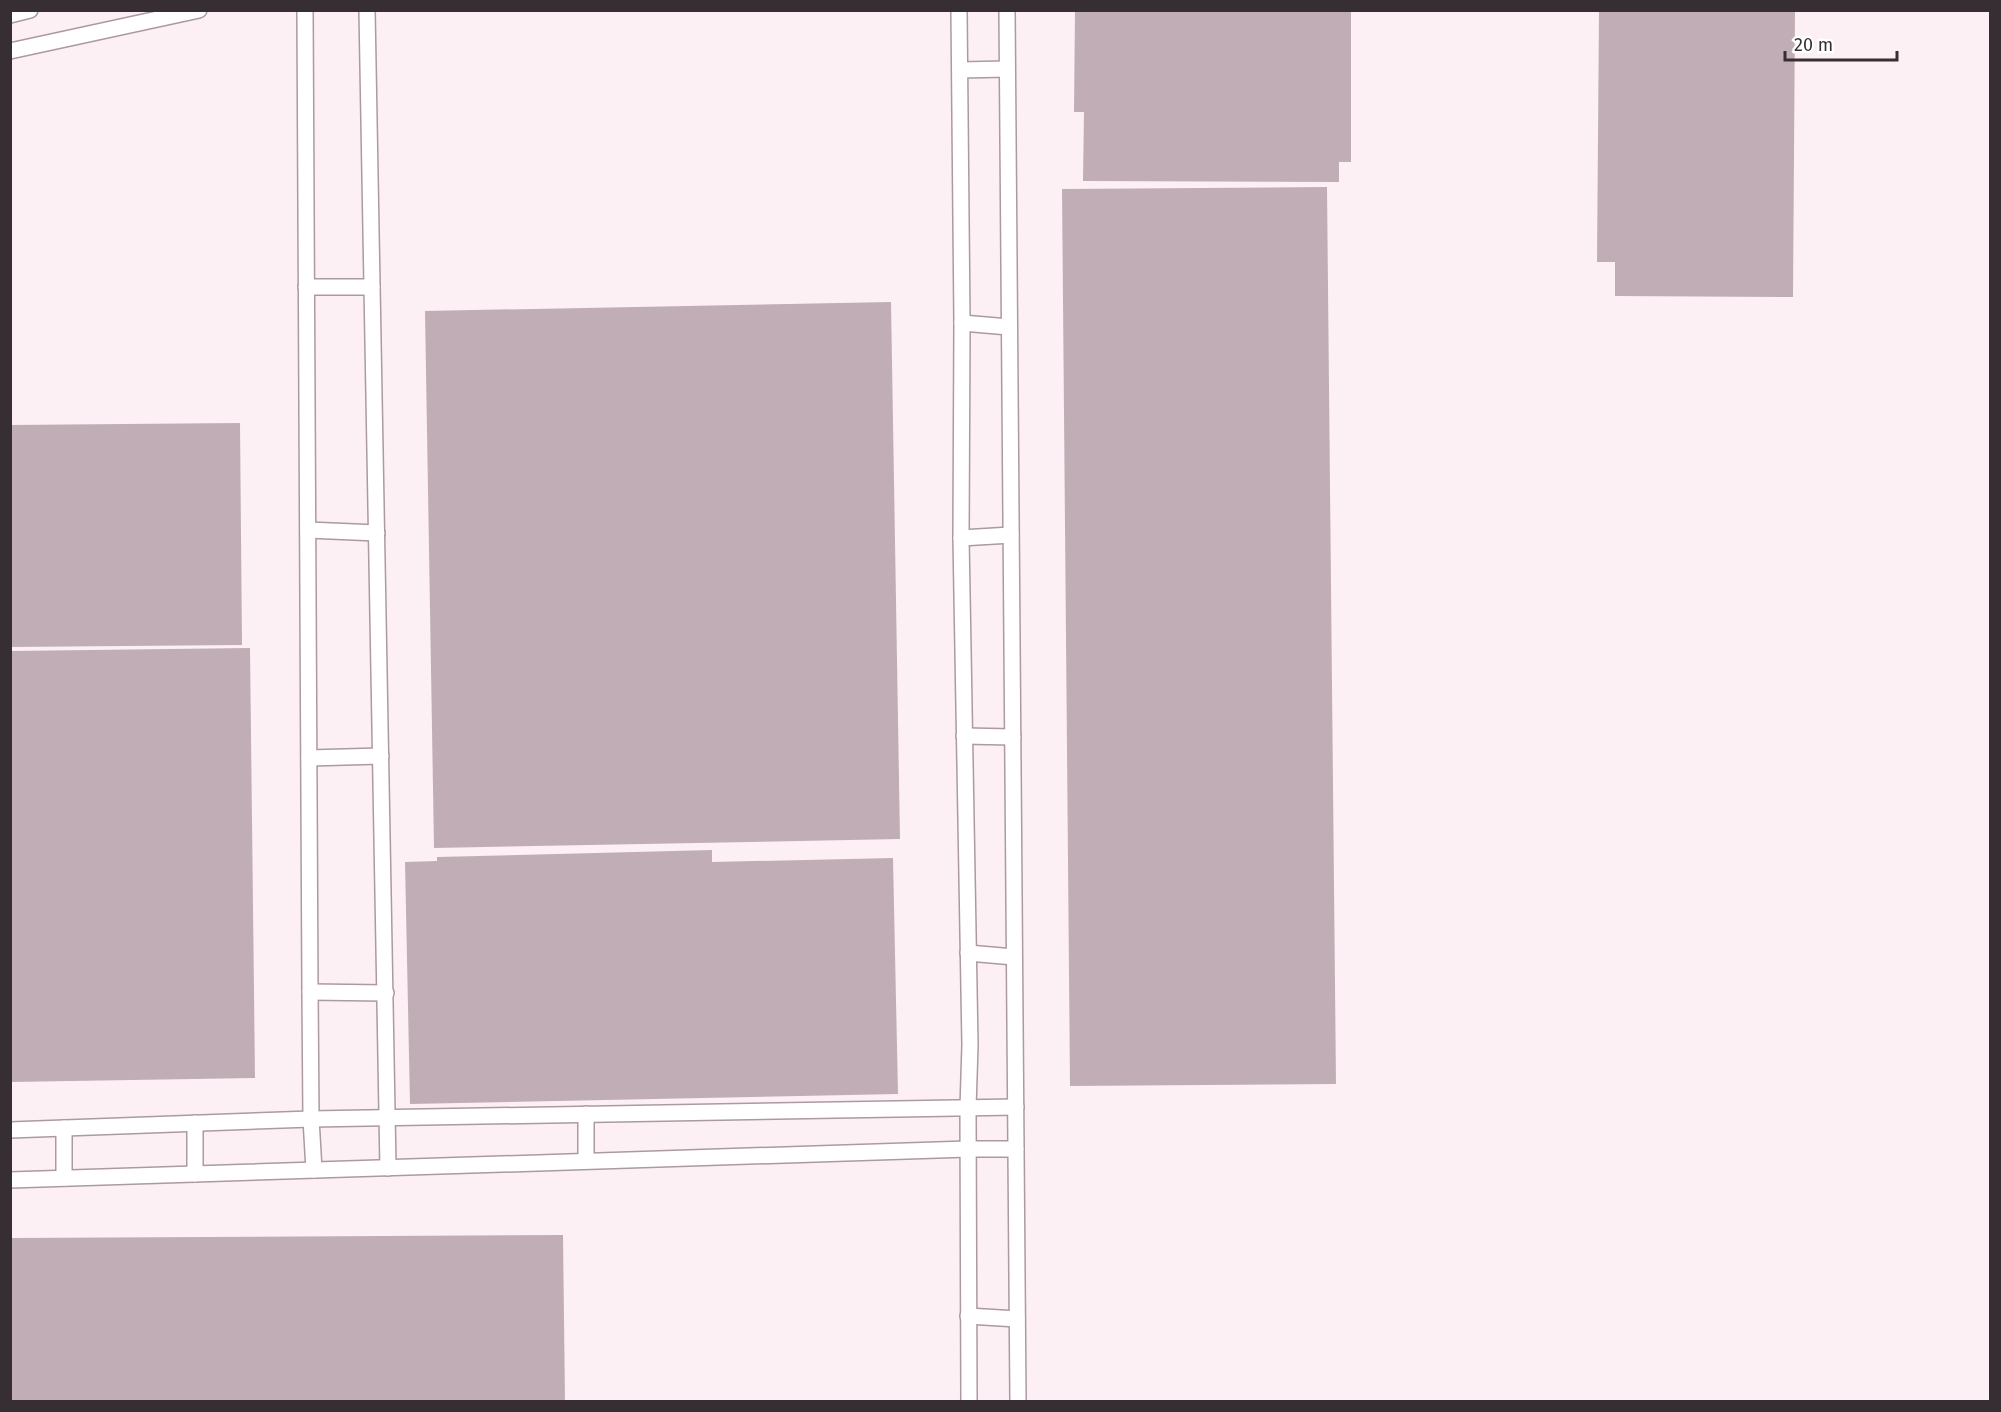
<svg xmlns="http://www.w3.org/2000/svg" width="2001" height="1412" viewBox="0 0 2001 1412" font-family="'Fira Sans',sans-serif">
	<rect width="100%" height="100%" fill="#fcf0f5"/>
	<!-- building -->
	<g fill="#c1adb6">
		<polygon points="1075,10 1351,10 1351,162 1339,162 1339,182 1083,181 1084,112 1074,112"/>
		<polygon points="1599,10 1795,10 1793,297 1615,296 1615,262 1597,262"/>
		<polygon points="1327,187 1336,1084 1070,1086 1062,189"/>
		<polygon points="891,302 900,839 434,848 425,311"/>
		<polygon points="240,423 242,645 10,647 10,425"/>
		<polygon points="250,648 255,1078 10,1082 10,651"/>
		<polygon points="712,850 712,862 893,858 898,1094 410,1104 405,862 437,861 437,857"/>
		<polygon points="563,1235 565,1402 10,1402 10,1238"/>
	</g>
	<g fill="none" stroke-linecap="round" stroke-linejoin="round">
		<defs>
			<g id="service">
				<polyline points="305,10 310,992 311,1119 314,1170"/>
				<polyline points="367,10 388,1168"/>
				<polyline points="959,10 962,323 961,538 970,1045 968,1108 969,1402"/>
				<polyline points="1007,10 1018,1402"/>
				<polyline points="10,15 30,10"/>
				<polyline points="10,51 199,10"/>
				<polyline points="960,70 1007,69"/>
				<polyline points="306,287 372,287"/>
				<polyline points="962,323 1009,327"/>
				<polyline points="308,530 377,533"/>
				<polyline points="961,538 1011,535"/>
				<polyline points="964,736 1013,737"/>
				<polyline points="309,758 381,756"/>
				<polyline points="968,953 1014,957"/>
				<polyline points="310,992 386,993"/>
				<polyline points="586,1114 586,1161"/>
				<polyline points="195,1123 195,1174"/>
				<polyline points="64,1128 64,1178"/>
				<polyline points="10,1130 311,1119 1016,1107"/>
				<polyline points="10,1180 968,1149 1016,1149"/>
				<polyline points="968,1316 1017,1319"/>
			</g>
		</defs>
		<!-- service casing -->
		<use href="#service" stroke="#ac99a2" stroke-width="18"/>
		<!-- service -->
		<use href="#service" stroke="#fff" stroke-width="15"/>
	</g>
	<!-- border -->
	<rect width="2001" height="1412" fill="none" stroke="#362e32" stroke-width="24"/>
	<!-- scale -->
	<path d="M1785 51v9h112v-9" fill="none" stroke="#362e32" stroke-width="3"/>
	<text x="1794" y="51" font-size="18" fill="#362e32" stroke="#ffffff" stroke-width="4.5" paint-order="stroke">20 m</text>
</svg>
